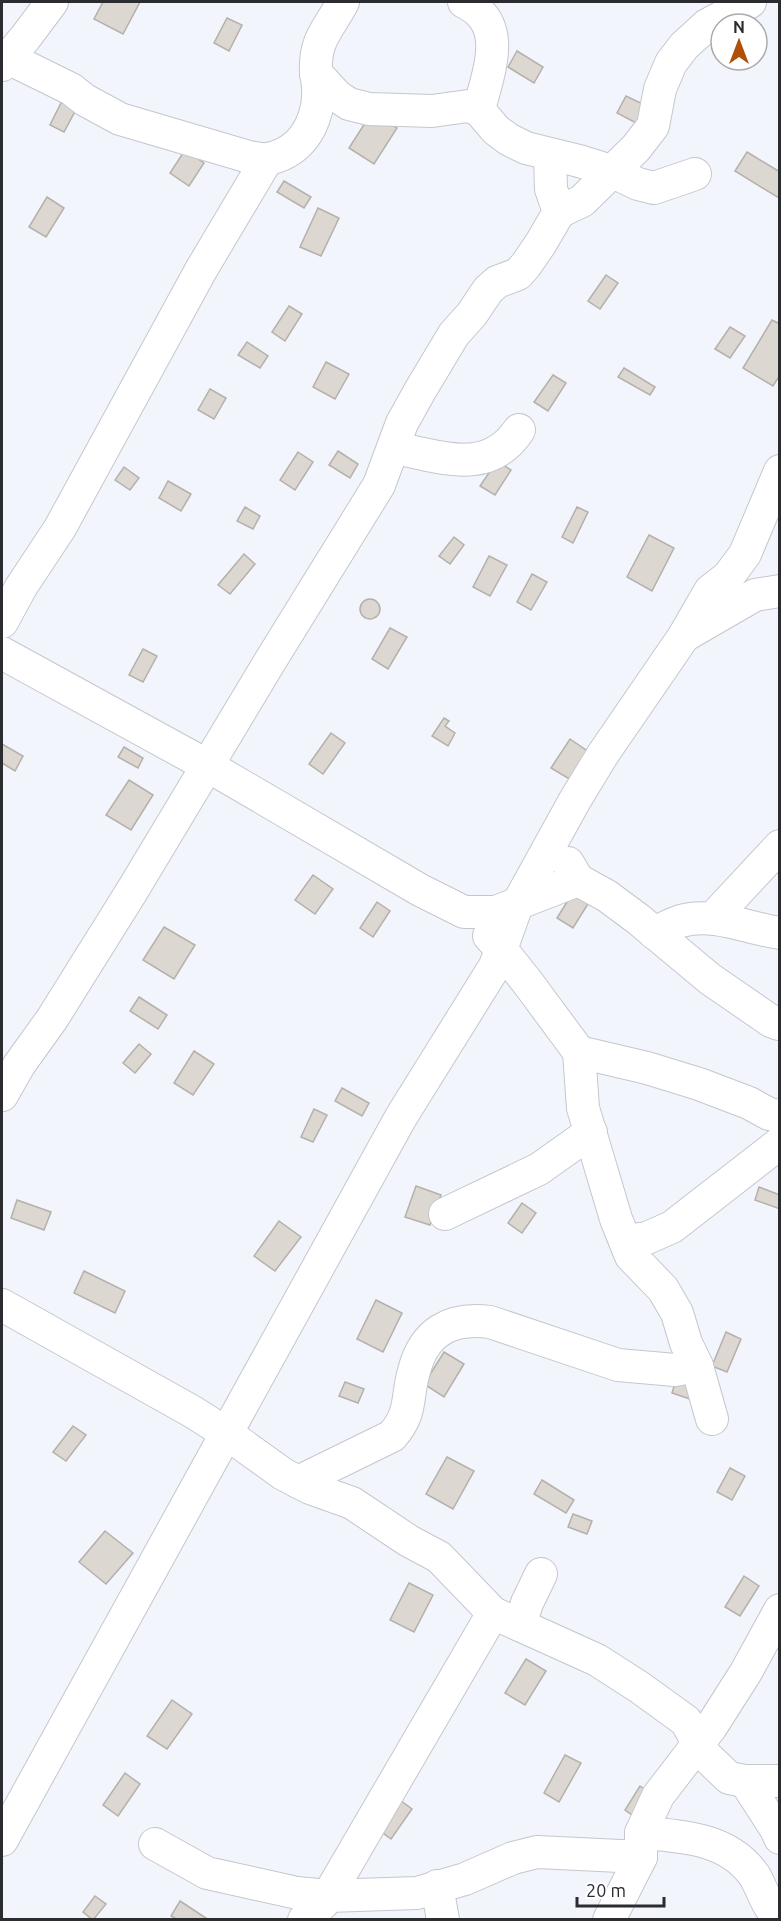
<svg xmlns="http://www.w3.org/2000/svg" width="781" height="1921" viewBox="0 0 781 1921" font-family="Ubuntu,sans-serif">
	<rect width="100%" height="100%" fill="#f2f5fc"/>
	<!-- building -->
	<g fill="#ddd7d2" stroke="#b5b0ab" stroke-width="1.5">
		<polygon points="103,2 140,2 123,34 94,19"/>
		<polygon points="227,18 242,25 229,51 214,43"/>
		<polygon points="517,51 543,67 534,83 508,67"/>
		<polygon points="65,95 80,102 64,132 50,125"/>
		<polygon points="626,96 649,107 640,125 617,113"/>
		<polygon points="372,112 397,128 374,164 349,148"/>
		<polygon points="185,150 204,163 189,186 170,173"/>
		<polygon points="747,152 780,172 779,198 735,171"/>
		<polygon points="284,181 311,197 304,208 277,192"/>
		<polygon points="47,197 64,208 46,237 29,227"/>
		<polygon points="318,208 339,218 321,256 300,247"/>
		<polygon points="606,275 618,283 600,309 588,301"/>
		<polygon points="289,306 302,314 285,341 272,332"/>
		<polygon points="772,320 780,324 780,375 773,386 743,368"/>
		<polygon points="730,327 745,336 730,358 715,349"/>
		<polygon points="247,342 268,356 260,368 238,355"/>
		<polygon points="326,362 349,374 335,399 313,387"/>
		<polygon points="624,368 655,387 650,395 618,377"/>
		<polygon points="553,375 566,383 548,411 534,402"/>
		<polygon points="210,389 226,398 214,419 198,410"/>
		<polygon points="338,451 358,464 350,478 329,465"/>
		<polygon points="298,452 313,462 295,490 280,480"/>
		<polygon points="497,461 511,470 495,495 480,486"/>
		<polygon points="124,467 139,478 130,490 115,480"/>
		<polygon points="168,481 191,494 181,511 159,498"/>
		<polygon points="245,507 260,516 253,529 237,521"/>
		<polygon points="577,507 588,512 573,543 562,537"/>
		<polygon points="649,535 674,548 652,591 627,577"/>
		<polygon points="454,537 464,545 450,564 439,556"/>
		<polygon points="244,554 255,564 230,594 218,585"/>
		<polygon points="489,556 507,565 490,596 473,587"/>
		<polygon points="532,574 547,582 531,610 517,602"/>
		<circle cx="370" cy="609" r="10"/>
		<polygon points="390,628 407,637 388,669 372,659"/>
		<polygon points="143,649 157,656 143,682 129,675"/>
		<polygon points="444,718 449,721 445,726 455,733 448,746 432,736"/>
		<polygon points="331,733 345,743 323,774 309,764"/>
		<polygon points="570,739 589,752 571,780 551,768"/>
		<polygon points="2,744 23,756 15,771 2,763"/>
		<polygon points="124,747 143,758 138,768 118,757"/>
		<polygon points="129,780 153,795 131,830 106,815"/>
		<polygon points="313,875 333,889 315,914 295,900"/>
		<polygon points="575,889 591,899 573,928 557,918"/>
		<polygon points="377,902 390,911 373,937 360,928"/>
		<polygon points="164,927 195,945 174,979 143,960"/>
		<polygon points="139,997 167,1015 158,1029 130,1011"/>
		<polygon points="139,1044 151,1054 135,1073 123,1063"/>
		<polygon points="194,1051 214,1064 193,1095 174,1083"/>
		<polygon points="342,1088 369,1103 362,1116 335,1101"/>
		<polygon points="314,1109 327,1115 313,1142 301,1137"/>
		<polygon points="416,1186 441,1195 430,1225 405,1217"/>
		<polygon points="759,1187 780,1195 780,1209 755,1200"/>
		<polygon points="17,1200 51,1212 44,1230 11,1218"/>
		<polygon points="522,1203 536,1213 522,1233 508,1223"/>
		<polygon points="279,1221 301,1237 275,1271 254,1256"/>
		<polygon points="84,1271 125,1291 115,1313 74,1293"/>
		<polygon points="376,1300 402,1313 383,1352 357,1339"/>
		<polygon points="726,1332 741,1339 727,1372 712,1366"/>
		<polygon points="444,1352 464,1364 444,1397 424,1384"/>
		<polygon points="676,1380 694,1386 690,1399 672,1393"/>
		<polygon points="345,1382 364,1389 358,1403 339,1396"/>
		<polygon points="73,1426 86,1435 66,1461 53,1452"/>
		<polygon points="447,1457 474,1471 453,1509 426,1494"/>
		<polygon points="730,1468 745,1476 732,1500 717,1492"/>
		<polygon points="542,1480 574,1500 566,1513 534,1494"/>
		<polygon points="573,1514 592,1521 587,1534 568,1527"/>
		<polygon points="105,1531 133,1553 106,1584 79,1562"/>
		<polygon points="744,1576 759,1586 740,1616 725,1607"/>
		<polygon points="409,1583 433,1595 414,1632 390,1620"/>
		<polygon points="526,1659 546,1671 525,1705 505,1693"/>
		<polygon points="172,1700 192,1714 167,1749 147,1736"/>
		<polygon points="565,1755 581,1763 559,1802 544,1793"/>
		<polygon points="125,1773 140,1784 118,1816 103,1805"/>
		<polygon points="640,1786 652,1794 636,1818 625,1810"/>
		<polygon points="397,1798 412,1809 391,1839 376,1828"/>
		<polygon points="95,1896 106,1904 93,1920 83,1912"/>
		<polygon points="180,1901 209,1920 178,1920 171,1916"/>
	</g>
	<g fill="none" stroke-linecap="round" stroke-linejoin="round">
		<defs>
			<g id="street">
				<path d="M464,2C510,24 488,72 479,110"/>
				<path d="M8,58L71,89L85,100L120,119L249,157C255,158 263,160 268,159C309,151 324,109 316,73L337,96L349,104L369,109L432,111L468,106L479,110L496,130L508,139L526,148L579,161L611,171L638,184L654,188L695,174"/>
				<polyline points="2,65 25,38 52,2"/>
				<path d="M316,73C314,39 329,29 343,2"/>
				<polyline points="559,212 582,201 636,148 653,126 660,89 671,63 684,46 707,25 750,2"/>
				<path d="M393,448C439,455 487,478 519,430"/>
				<polyline points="2,622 21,587 60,528 201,270 267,159"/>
				<polyline points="684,636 755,595 780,591"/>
				<polyline points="2,653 208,766 420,890 464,912 496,912 578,880"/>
				<polyline points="568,863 578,880 607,896 638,919 710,979 771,1021 779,1024"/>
				<polyline points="713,918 780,846"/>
				<path d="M654,933C663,929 672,924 681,921C715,912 746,928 780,933"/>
				<polyline points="489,936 501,949 528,983 579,1052 583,1108 616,1219 631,1256 663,1289 677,1313 686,1343 697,1366 712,1419"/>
				<polyline points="579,1052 647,1068 699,1084 749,1103 769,1114 780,1116"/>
				<polyline points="2,1095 19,1065 52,1019 132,891 269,663 379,485 402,423 421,389 454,334 472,314 488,290 497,282 518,274 526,265 541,243 559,212 551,189 550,155"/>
				<polyline points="445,1214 539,1169 591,1132"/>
				<polyline points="625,1241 647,1238 672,1227 780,1143"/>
				<polyline points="2,1305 193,1412 226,1433 283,1474 310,1488 352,1503 409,1541 439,1557 493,1613 597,1660 639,1687 686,1721 704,1754 729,1778 745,1781 780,1781"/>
				<path d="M298,1482L392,1436C413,1412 406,1398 414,1371C424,1332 450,1317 490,1322L618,1365L675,1370L697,1366"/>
				<polyline points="520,1625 527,1603 541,1574"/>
				<polyline points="745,1781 776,1829 780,1838"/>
				<path d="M641,1833C682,1836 728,1838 754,1875C763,1889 766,1907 780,1918"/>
				<polyline points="2,1840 401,1117 495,966 517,905 575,800 603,754 684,636 710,591 728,577 745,554 780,471"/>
				<polyline points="155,1844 207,1873 297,1893 328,1896 417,1893 465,1879 513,1858 537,1852 641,1857"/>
				<polyline points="437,1886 443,1920"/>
				<polyline points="304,1920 323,1903 328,1896 493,1613"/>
				<polyline points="609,1920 641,1857 641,1833 658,1796 711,1727 746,1672 780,1610"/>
			</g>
		</defs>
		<!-- street casing -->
		<use href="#street" stroke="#c4c7cd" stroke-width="34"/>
		<!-- street -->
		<use href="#street" stroke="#fff" stroke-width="32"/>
	</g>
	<!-- border -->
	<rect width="781" height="1921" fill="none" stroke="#2b2c2f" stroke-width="6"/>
	<!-- north arrow -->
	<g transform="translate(739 42)"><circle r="28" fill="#ffffff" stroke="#aaabac" stroke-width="1.5"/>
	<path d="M0-4.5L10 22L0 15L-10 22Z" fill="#b05006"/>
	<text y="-9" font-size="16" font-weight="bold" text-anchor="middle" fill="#2b2c2f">N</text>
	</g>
	<!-- scale -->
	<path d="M577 1897v9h87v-9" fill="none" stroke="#2b2c2f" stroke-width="3"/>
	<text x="586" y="1897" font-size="18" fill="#2b2c2f" stroke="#ffffff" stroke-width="4.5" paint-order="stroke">20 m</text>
</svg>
